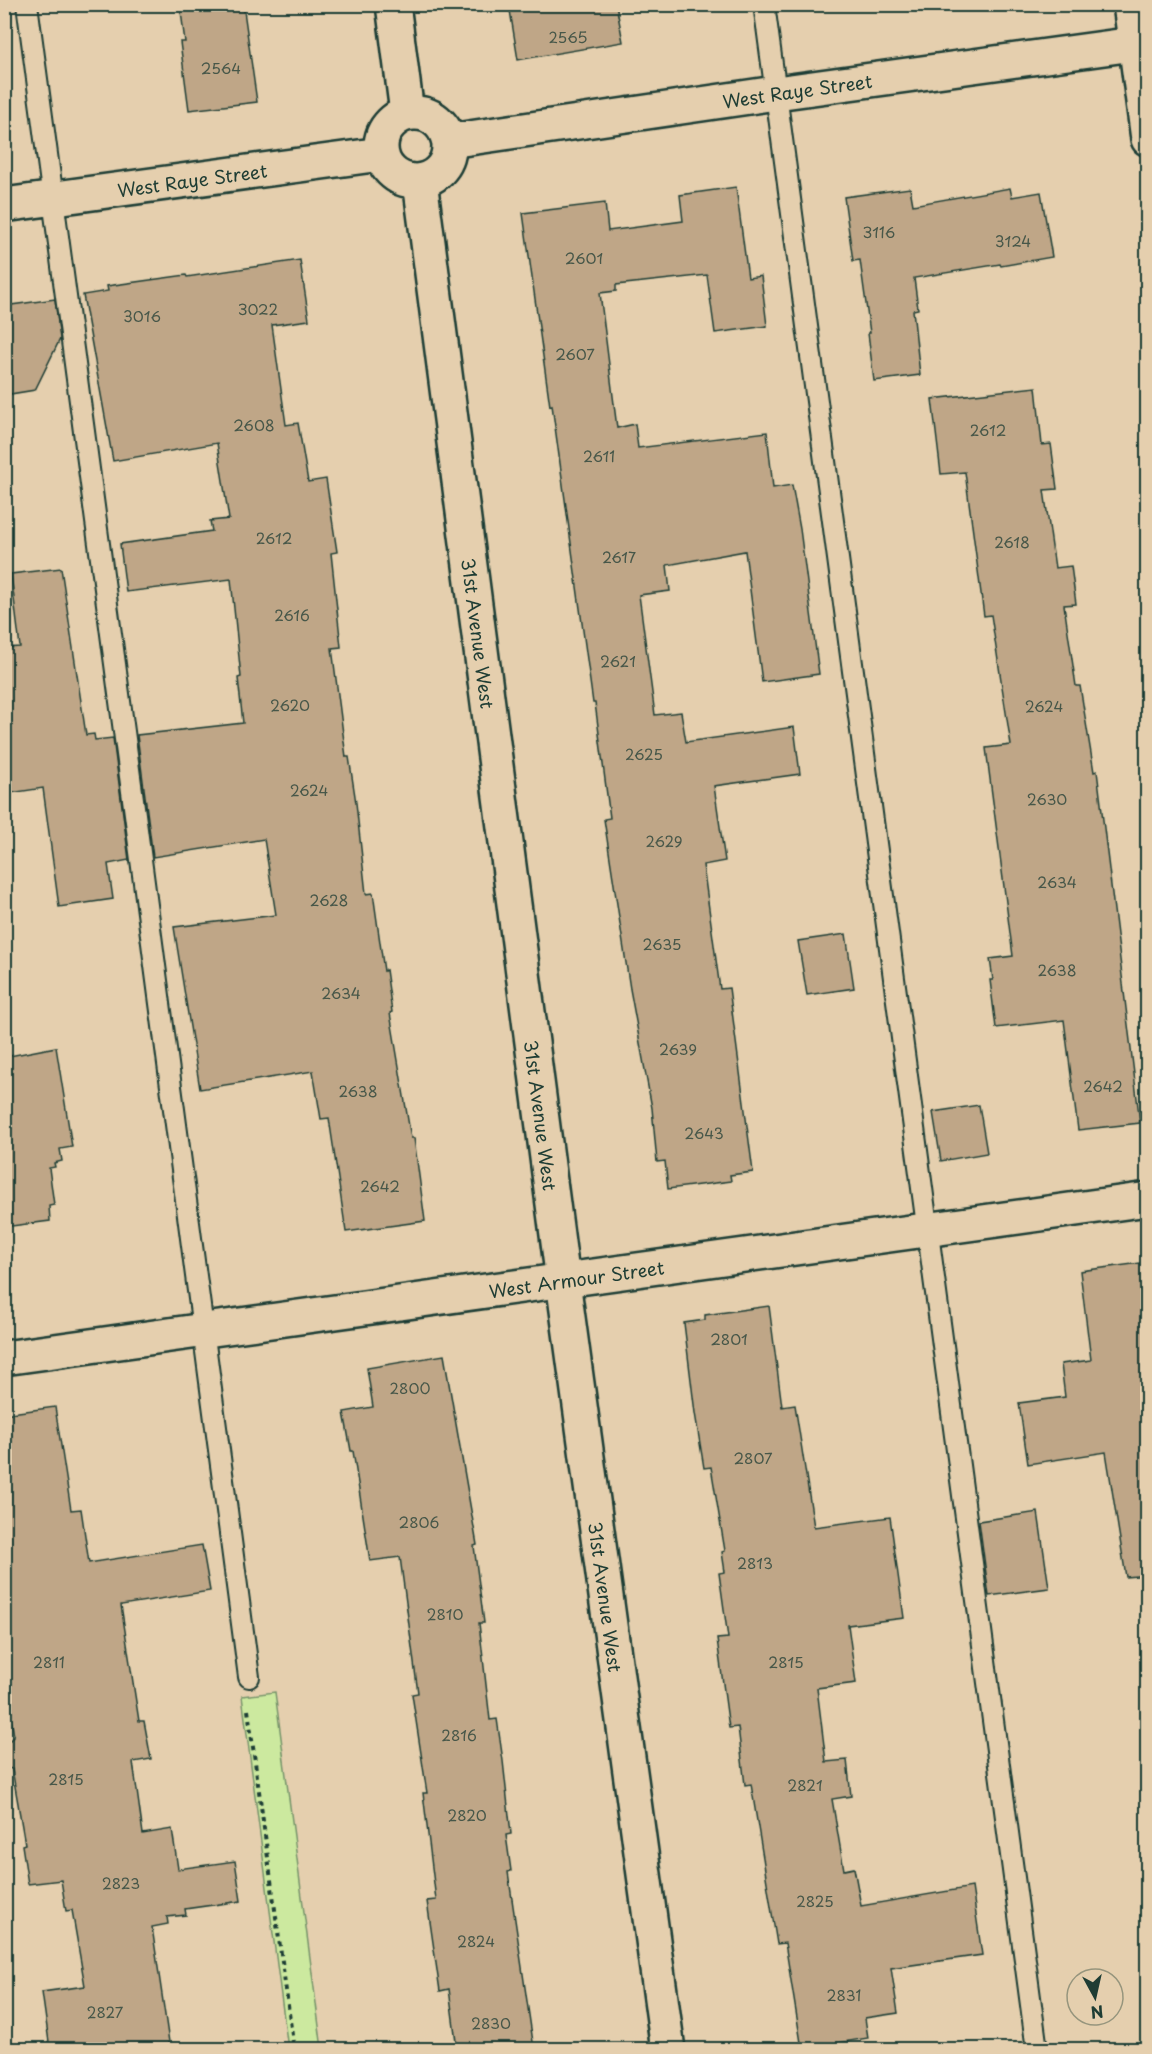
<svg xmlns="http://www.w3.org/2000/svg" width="1152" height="2054" viewBox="0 0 1152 2054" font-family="'Playpen Sans',sans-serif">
	<rect width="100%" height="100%" fill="#e5cfae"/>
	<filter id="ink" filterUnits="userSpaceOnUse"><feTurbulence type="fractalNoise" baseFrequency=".0167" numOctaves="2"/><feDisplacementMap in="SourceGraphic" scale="12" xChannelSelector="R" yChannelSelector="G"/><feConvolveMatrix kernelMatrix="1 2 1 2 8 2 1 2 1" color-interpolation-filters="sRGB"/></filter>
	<g filter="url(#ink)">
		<!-- green -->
		<polygon fill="#cce99f" stroke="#76936a" stroke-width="1.5" points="275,1692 322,2049 288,2049 242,1696"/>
		<!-- building -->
		<g fill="#bfa687" stroke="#1f3d34" stroke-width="1.5">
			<polygon points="180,4 243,4 257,102 189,110 180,42 185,42"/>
			<polygon points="509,4 616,4 623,42 518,60"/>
			<polygon points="736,187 748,278 761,276 767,326 715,333 707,275 616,285 616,291 600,293 617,428 635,424 638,448 767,432 773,488 792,485 800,529 819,674 762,682 745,551 667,565 670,591 639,595 655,715 681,712 686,742 794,727 800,774 714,786 725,861 703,865 720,989 729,988 753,1172 730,1175 731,1181 668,1189 665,1161 657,1162 652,1108 630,989 604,819 610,818 595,703 593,703 552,405 550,406 523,213 605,203 608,231 683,221 680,195"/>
			<polygon points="910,188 913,205 1010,188 1012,197 1041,192 1052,257 1001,266 1000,264 914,278 918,309 913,310 920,375 874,381 868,333 870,333 860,260 853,261 844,197"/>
			<polygon points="300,260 309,320 272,325 286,425 298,423 308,482 326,479 337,552 331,553 341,647 332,648 346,757 349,757 356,803 366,894 373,893 384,971 386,970 392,1012 390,1013 411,1138 414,1138 425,1221 346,1232 329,1118 321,1119 313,1071 200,1089 174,927 276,915 264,839 153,857 137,735 243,723 238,678 241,677 231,579 126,592 120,544 212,531 210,521 229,519 217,443 113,461 83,295 108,291 107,286 186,275 187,277"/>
			<polygon points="55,299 60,339 35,390 4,395 4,306"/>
			<polygon points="1036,387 1042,445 1051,444 1057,489 1044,490 1055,568 1071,566 1076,604 1064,605 1076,686 1080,686 1094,772 1097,771 1140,1123 1078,1130 1064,1020 996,1028 990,980 993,980 990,959 1013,956 986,748 1011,745 991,615 984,616 965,472 941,474 932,399"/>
			<polygon points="61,568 86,735 94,734 95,740 113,738 129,860 108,864 113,899 59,907 43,788 4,794 4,648 20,647 11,574"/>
			<polygon points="846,934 854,988 807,995 798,941"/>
			<polygon points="56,1047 72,1147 60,1149 62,1161 54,1163 55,1167 49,1168 54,1205 49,1206 50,1221 4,1227 4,1057"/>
			<polygon points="979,1105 987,1153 941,1161 933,1112"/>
			<polygon points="1148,1262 1148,1575 1126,1577 1106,1452 1028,1464 1019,1403 1065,1397 1061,1364 1091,1360 1080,1271"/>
			<polygon points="769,1306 782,1407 795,1405 814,1527 890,1517 904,1618 848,1625 856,1683 817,1688 826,1762 847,1760 851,1796 832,1799 844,1870 854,1868 861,1906 972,1887 982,1955 891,1968 898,2013 865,2018 868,2038 802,2049 785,1943 777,1944 751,1784 745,1785 738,1727 729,1728 717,1639 728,1638 719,1573 725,1572 722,1552 725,1551 711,1467 704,1468 695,1413 684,1323 705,1320 705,1315"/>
			<polygon points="444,1355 477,1545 474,1546 484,1623 479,1623 490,1720 497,1719 503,1761 511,1834 506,1835 511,1871 508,1872 534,2049 457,2049 449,1989 440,1991 427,1901 436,1900 423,1793 427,1793 412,1694 418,1693 400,1557 370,1561 353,1451 351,1451 344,1412 373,1407 367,1368"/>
			<polygon points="55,1407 71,1510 81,1509 89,1563 202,1545 210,1591 121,1605 139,1721 144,1721 151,1759 133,1762 143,1834 172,1829 178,1869 235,1861 241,1901 185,1909 186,1915 167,1917 168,1924 152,1927 170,2049 50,2049 42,1992 85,1986 72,1910 66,1911 61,1880 28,1884 22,1845 25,1844 12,1769 8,1768 4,1749 4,1746 14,1736 4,1678 4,1414"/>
			<polygon points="1038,1512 1049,1588 989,1596 979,1521"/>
		</g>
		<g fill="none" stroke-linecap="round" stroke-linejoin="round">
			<defs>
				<g id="service">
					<path d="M27,4C104,561 173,1120 249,1677"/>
					<polyline points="764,4 1037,2050"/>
				</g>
				<g id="minor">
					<polyline points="393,4 407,113"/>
					<circle cx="415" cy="147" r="34"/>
					<path id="s1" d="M449,141L776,93L1148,42"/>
					<path id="s2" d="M420,181L563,1281L668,2050"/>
					<path id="s3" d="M4,205L381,154"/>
					<path id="s4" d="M4,1358L1148,1199"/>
				</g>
				<polyline id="tertiary" points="1130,4 1148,139"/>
			</defs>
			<!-- service casing -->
			<use href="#service" stroke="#1f3d34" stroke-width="24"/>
			<!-- minor casing -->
			<use href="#minor" stroke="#1f3d34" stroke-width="38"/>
			<!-- tertiary casing -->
			<use href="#tertiary" stroke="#1f3d34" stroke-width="38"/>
			<!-- path -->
			<polyline stroke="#1f3d34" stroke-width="4" stroke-dasharray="4.5 4.5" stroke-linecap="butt" points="248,1710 294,2050"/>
			<!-- service -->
			<use href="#service" stroke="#e5cfae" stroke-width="20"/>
			<!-- minor -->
			<use href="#minor" stroke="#e5cfae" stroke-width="33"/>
			<!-- tertiary -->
			<use href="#tertiary" stroke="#e5cfae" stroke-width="33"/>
		</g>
	</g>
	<g text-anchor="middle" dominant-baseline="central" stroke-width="4.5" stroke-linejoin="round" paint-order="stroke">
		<!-- number labels -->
		<g font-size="15" fill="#475749">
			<text x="568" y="36">2565</text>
			<text x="221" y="67">2564</text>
			<text x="879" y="231">3116</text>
			<text x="1013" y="240">3124</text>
			<text x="584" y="257">2601</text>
			<text x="258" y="308">3022</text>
			<text x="142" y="315">3016</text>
			<text x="575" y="353">2607</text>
			<text x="254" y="424">2608</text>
			<text x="988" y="429">2612</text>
			<text x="599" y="455">2611</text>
			<text x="274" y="537">2612</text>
			<text x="1012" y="541">2618</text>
			<text x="619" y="556">2617</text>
			<text x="292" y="614">2616</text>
			<text x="618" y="660">2621</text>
			<text x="290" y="704">2620</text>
			<text x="1044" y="705">2624</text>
			<text x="644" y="753">2625</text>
			<text x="309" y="789">2624</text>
			<text x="1047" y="798">2630</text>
			<text x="664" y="840">2629</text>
			<text x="1057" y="881">2634</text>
			<text x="329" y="899">2628</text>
			<text x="662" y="943">2635</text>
			<text x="1057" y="969">2638</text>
			<text x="341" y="992">2634</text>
			<text x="678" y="1048">2639</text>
			<text x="1103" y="1085">2642</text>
			<text x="358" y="1090">2638</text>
			<text x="704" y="1132">2643</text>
			<text x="380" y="1185">2642</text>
			<text x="729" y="1338">2801</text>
			<text x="410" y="1387">2800</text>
			<text x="753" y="1457">2807</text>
			<text x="419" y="1521">2806</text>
			<text x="755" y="1562">2813</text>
			<text x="445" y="1613">2810</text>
			<text x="49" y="1661">2811</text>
			<text x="786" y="1661">2815</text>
			<text x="459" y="1734">2816</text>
			<text x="66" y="1778">2815</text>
			<text x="805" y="1784">2821</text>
			<text x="467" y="1814">2820</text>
			<text x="121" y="1882">2823</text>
			<text x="815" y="1900">2825</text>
			<text x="476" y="1940">2824</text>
			<text x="844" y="1994">2831</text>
			<text x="105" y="2011">2827</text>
			<text x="491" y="2022">2830</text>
		</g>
		<!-- street labels -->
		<g font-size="18" fill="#1f3d34" stroke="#e5cfae">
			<text stroke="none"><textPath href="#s1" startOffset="352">West Raye Street</textPath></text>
			<text stroke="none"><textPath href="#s3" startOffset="190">West Raye Street</textPath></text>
			<text stroke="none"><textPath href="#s2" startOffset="456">31st Avenue West</textPath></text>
			<text stroke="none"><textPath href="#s2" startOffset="942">31st Avenue West</textPath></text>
			<text stroke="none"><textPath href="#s4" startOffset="578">West Armour Street</textPath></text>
			<text stroke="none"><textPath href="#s2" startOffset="1428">31st Avenue West</textPath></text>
		</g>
	</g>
	<!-- margin -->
	<rect width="1152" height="2054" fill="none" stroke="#e5cfae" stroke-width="24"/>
	<rect x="12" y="12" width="1128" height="2030" fill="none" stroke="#1f3d34" stroke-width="2" filter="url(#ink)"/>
	<!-- north arrow -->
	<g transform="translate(1095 1997) rotate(172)"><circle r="28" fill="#e5cfae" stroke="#96957d" stroke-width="1.5"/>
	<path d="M0-4.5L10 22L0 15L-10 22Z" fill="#1f3d34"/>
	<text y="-9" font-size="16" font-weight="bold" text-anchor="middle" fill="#1f3d34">N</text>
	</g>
</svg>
